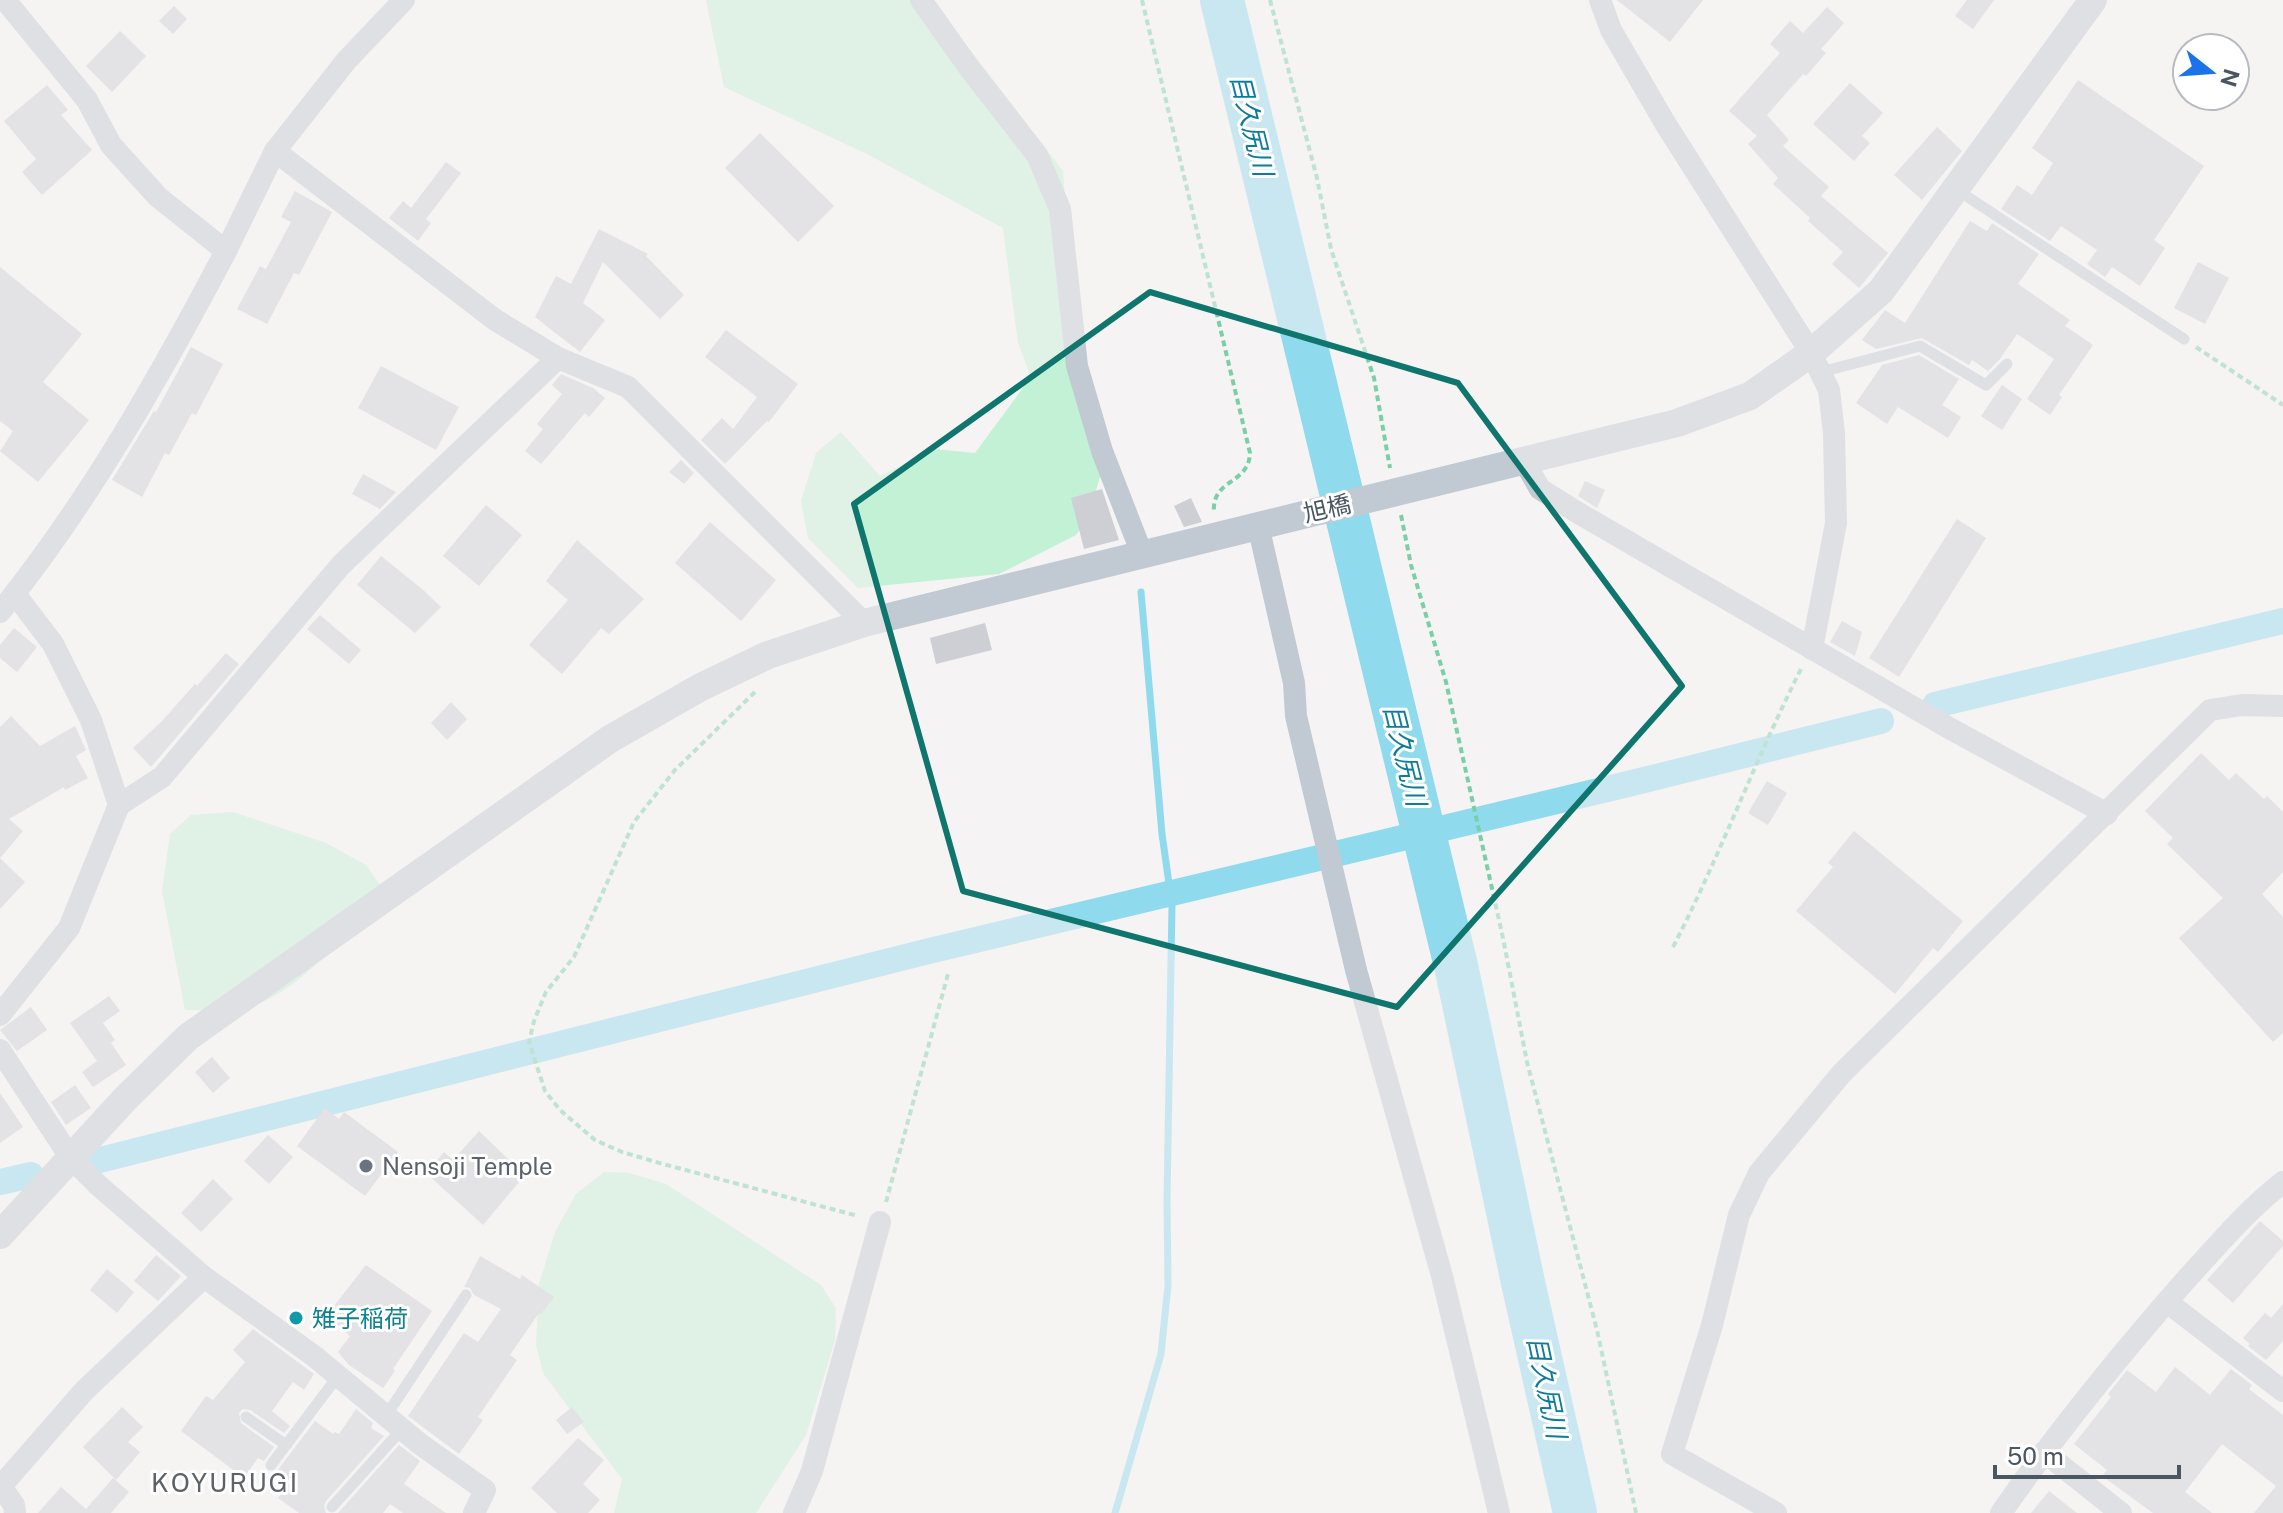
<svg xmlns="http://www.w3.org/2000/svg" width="2283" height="1513" viewBox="0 0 2283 1513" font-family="'Public Sans','Noto Sans JP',sans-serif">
	<rect width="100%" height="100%" fill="#f5f3f3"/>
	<!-- green -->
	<g fill="#c3f1d5">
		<polygon points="706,0 923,0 968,47 1063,171 1073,321 1101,474 1087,520 1076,535 999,574 858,588 808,538 801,501 816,453 841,432 880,476 935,449 975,453 1031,377 1018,343 1003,228 869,155 724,87"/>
		<path d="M233,812L326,843L366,865L383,889C350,931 294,1000 240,1009C222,1012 203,1010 185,1010L162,891L170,834L191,815Z"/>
		<polygon points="604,1172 629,1173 666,1184 821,1285 836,1308 835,1340 806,1435 756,1513 614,1513 622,1479 543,1373 536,1345 539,1284 555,1232 576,1194"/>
	</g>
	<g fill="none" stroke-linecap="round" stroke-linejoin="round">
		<!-- stream -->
		<polyline stroke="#90daee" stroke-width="7" points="1115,1513 1161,1354 1168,1285 1167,1201 1172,905 1162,834 1141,592"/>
		<!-- canal -->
		<g stroke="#90daee" stroke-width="26">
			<polyline points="1935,705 2283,621"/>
			<polyline points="96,1161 925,952 1632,783 1881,721"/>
			<polyline points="0,1182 31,1175"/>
		</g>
		<!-- river -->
		<polyline stroke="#90daee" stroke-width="44" points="1222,0 1456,966 1524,1287 1575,1513"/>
	</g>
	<!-- building -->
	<g fill="#cdcfd5">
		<polygon points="1617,0 1703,0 1670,42"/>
		<polygon points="1967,0 1994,0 1973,29 1955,16"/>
		<polygon points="174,6 187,19 173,34 159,21"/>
		<polygon points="1827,7 1844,23 1821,49 1826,53 1806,76 1803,74 1767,115 1789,140 1783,146 1829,187 1821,196 1888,253 1859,288 1832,264 1843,252 1808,221 1810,218 1773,184 1778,178 1748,144 1757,136 1729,111 1780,53 1770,44 1790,21 1803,33"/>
		<polygon points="120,31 146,56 112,92 86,66"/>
		<polygon points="2078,80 2204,166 2154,240 2165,248 2140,286 2112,267 2105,277 2087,264 2097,250 2061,226 2050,241 2001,209 2017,185 2032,195 2053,163 2032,148"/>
		<polygon points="1850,83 1883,113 1862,136 1870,143 1854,161 1813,124"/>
		<polygon points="47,85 68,110 61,115 92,150 42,195 22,172 36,159 4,121"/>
		<polygon points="1937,127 1962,151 1922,200 1894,175"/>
		<polygon points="760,133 834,206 798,242 725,168"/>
		<polygon points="446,162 461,173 426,219 431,223 418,241 389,218 403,201 411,208"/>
		<polygon points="295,191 332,212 299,275 294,273 267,324 237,309 260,266 266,269 291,222 281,217"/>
		<polygon points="1970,221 1987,231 1992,223 2039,254 2018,284 2070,320 2065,326 2093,345 2059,395 2062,397 2050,415 2027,399 2054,359 2017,334 2000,359 1988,371 1972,360 1969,365 1922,338 1876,349 1862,340 1885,310 1905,323"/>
		<polygon points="599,229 648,254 646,256 684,295 660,319 603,262 583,303 605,320 580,352 535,317 556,276 571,284"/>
		<polygon points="2198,262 2229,278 2205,324 2174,308"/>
		<polygon points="0,267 82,334 43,382 89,420 38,482 0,451 13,431 0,421"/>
		<polygon points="726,330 798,384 769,422 767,421 725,464 701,440 722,418 733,429 757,397 705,357"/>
		<polygon points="191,347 223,364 196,415 192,413 169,455 165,453 142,497 112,480 154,411 156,412"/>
		<polygon points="1919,355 1959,379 1942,405 1961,417 1948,438 1898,407 1887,424 1856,403 1882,365"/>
		<polygon points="381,366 459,407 436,450 358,408"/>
		<polygon points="561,374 593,388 605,398 589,417 585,413 541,464 525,451 543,429 537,424 562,394 552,385"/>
		<polygon points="2002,385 2022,399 2002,430 1981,416"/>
		<polygon points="681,460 694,473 684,484 669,472"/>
		<polygon points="363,474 396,492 380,509 352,494"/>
		<polygon points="1585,481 1605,490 1597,508 1578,496"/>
		<polygon points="1102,489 1119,540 1084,549 1071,498"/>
		<polygon points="1191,498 1202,522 1184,527 1174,506"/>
		<polygon points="486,505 522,535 479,586 443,556"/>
		<polygon points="1957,519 1986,538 1899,677 1869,658"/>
		<polygon points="710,522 776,580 741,621 675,563"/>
		<polygon points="577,540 644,599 609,634 601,628 562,674 529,645 568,600 546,581"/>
		<polygon points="381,556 422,589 441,607 415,633 357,585"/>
		<polygon points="320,615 361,650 349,664 307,629"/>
		<polygon points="1842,621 1862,632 1855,656 1830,642"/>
		<polygon points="985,623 992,650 936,664 930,638"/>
		<polygon points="14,628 37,647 17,672 0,658 0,645"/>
		<polygon points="226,653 239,664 151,767 133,748 161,722 195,684 197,686"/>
		<polygon points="451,702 467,719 447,740 431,723"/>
		<polygon points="11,716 40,746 75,726 86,750 76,756 88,778 65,790 64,787 9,819 23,831 0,858 25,882 0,909 0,727"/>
		<polygon points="2201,753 2229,780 2236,773 2264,799 2267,796 2283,812 2283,872 2262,894 2283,917 2283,1033 2273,1042 2179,938 2223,898 2167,844 2173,838 2145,811"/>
		<polygon points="1767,781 1787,793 1768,825 1748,813"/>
		<polygon points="1854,831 1963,921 1938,952 1933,948 1895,994 1796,911 1833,867 1828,863"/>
		<polygon points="109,996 120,1011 103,1023 115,1040 111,1043 126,1065 93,1087 82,1072 97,1061 70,1023"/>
		<polygon points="31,1007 47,1030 17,1051 0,1030"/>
		<polygon points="212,1057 230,1078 213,1093 195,1072"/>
		<polygon points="75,1085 91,1108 66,1125 51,1102"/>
		<polygon points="0,1093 23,1127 0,1143"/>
		<polygon points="325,1108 339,1119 344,1112 398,1152 365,1196 297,1146"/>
		<polygon points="479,1131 525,1175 483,1225 426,1173 444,1152 453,1160"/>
		<polygon points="268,1135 293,1157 269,1184 244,1161"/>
		<polygon points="213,1179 233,1199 201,1232 181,1213"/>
		<polygon points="2260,1221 2283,1241 2283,1246 2233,1303 2207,1280"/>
		<polygon points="156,1255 181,1276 158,1301 134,1281"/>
		<polygon points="480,1256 520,1279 522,1275 554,1297 541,1314 539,1313 510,1355 517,1360 478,1417 483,1420 459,1454 408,1416 464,1333 478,1342 501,1309 474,1295 470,1288 464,1287"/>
		<polygon points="366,1265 432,1311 393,1369 395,1371 383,1388 349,1365 338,1352 350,1336 327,1315"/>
		<polygon points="107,1269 134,1292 117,1313 90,1290"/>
		<polygon points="2283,1304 2283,1341 2266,1360 2248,1346 2250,1344 2243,1338 2265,1313 2271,1318"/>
		<polygon points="253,1329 314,1374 304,1390 293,1382 272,1411 290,1426 284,1433 250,1410 243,1409 239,1413 241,1423 274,1447 264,1461 258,1458 244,1478 181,1431 206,1396 213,1400 245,1362 233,1350"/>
		<polygon points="2175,1367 2210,1395 2231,1369 2252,1385 2249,1389 2283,1415 2283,1513 2254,1513 2276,1486 2222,1444 2185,1492 2212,1513 2153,1513 2102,1476 2107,1470 2074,1444 2111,1397 2108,1394 2127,1370 2156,1392"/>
		<polygon points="122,1407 143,1427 128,1442 140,1452 116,1480 83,1447"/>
		<polygon points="572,1407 584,1422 567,1434 556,1420"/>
		<polygon points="356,1409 373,1423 371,1428 384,1436 326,1501 324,1506 326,1513 299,1513 278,1498 291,1481 277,1471 315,1421 333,1434 335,1432 339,1434"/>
		<polygon points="578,1438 604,1460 583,1484 600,1500 588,1513 557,1513 531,1488"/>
		<polygon points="399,1445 420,1461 404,1484 446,1513 403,1513 390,1504 383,1513 338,1513"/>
		<polygon points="113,1478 129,1492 111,1513 38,1513 61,1487 86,1509"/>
		<polygon points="2049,1491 2077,1513 2031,1513"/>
	</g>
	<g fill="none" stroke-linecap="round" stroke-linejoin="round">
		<!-- path -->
		<g stroke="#7ad0a6" stroke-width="4" stroke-dasharray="6 4" stroke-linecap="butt">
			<path d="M1142,0L1250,453C1249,485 1211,478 1214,513"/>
			<polyline points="1270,0 1317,178 1331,249 1374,378 1390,468"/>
			<polyline points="2196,347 2283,405"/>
			<polyline points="1401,515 1411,565 1446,682 1503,938 1527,1062 1597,1330 1636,1513"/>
			<polyline points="755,692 675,770 634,822 574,957 546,992 534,1021 529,1042 545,1091 560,1110 595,1140 622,1152 663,1164 858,1216"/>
			<path d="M1673,947C1720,856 1755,760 1801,669"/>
			<polyline points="886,1202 948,974"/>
		</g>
		<!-- service -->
		<g stroke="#c1cad2" stroke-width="11">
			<polyline points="1957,190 2184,339"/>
			<polyline points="1821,372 1920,346 1986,385 2007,364"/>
			<polyline points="386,1416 466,1295"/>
			<polyline points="246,1417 286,1445"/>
			<polyline points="271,1465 338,1376"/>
			<polyline points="332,1507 402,1429"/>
		</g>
		<!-- minor -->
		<g stroke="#c1cad2" stroke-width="22">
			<polyline points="921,0 970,69 1037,155 1060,209 1077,366 1102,451 1142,554"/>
			<polyline points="1600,0 1611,30 1665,123 1811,353 1829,390 1834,433 1836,523 1812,649"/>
			<polyline points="275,151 494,319 558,358 628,387 864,623"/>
			<polyline points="226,251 275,151 346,61 404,0"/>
			<polyline points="1524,461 1540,489 1575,511 1949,728 2107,814"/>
			<polyline points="1258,525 1294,683 1296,716 1356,970 1442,1276 1499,1513"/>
			<path d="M0,612C89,502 160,376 226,251L158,197L111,145L87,100L5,0"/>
			<polyline points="119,805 162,777 341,565 558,358"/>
			<polyline points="0,1015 69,928 119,805 91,720 53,644 15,594"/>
			<polyline points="0,1050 70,1157 98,1185 204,1277 314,1356 420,1444 485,1490 474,1513"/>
			<polyline points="2167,1302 2283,1391"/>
			<polyline points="2044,1452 2121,1513"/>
			<polyline points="0,1485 14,1505 15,1513"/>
			<polyline points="2,1485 84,1391 204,1277"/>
			<polyline points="794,1513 812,1471 880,1222"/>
			<polyline points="1776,1513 1672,1454 1712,1325 1739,1215 1759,1173 1842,1073 2210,710 2242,705 2283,706"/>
			<path d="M2001,1513C2057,1432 2119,1356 2184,1282C2216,1247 2246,1211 2283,1182"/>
		</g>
		<!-- tertiary -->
		<polyline stroke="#c1cad2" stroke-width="28" points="0,1235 125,1099 188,1037 610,739 701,687 768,655 864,623 1677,423 1750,396 1811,353 1881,291 2093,0"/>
	</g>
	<!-- marked area -->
	<path d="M0 0H2283V1513H0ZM1150,292L1458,383L1682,686L1397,1007L963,891L854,504Z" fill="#f5f3f3" fill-opacity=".55" fill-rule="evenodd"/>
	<path fill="none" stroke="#0f766e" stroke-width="6" stroke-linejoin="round" d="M1150,292L1458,383L1682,686L1397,1007L963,891L854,504Z"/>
	<!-- markers -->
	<circle fill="#6b7280" stroke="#fff" stroke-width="3" cx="366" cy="1166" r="8"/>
	<circle fill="#0f9aa8" stroke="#fff" stroke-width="3" cx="296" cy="1318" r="8"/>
	<g text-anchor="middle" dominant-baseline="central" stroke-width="6" stroke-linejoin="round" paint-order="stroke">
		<!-- street labels -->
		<g font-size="24" fill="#4a5661" stroke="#fff">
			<text transform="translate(1327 508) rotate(-13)">旭橋</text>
		</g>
		<!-- worship labels -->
		<g font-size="24" fill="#5b616d" stroke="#fff" text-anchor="start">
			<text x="382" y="1166">Nensoji Temple</text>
		</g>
		<!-- culture labels -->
		<g font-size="24" fill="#0d838f" stroke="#fff" text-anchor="start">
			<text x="312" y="1318">雉子稲荷</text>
		</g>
		<!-- water labels -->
		<g font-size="26" font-style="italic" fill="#0c7c9b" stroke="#fff">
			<text transform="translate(1252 125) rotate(76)">目久尻川</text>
			<text transform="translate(1405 755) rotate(76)">目久尻川</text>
			<text transform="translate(1547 1387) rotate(78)">目久尻川</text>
		</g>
		<!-- neighbourhood labels -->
		<g font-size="26" letter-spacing="2" fill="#5f6368" stroke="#fff">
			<text x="225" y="1482">KOYURUGI</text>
		</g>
	</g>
	<!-- north arrow -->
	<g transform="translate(2211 72) rotate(107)"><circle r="38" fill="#ffffff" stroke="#b7bbc0" stroke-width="2"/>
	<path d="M0-6L14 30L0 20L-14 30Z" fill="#1a73e8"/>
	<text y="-12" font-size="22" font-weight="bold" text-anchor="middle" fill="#4a5661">N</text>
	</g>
	<!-- scale -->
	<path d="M1995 1465v12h184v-12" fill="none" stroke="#4a5661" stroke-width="4"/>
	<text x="2007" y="1465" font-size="24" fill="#4a5661" stroke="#ffffff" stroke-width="6" paint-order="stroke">50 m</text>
</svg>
